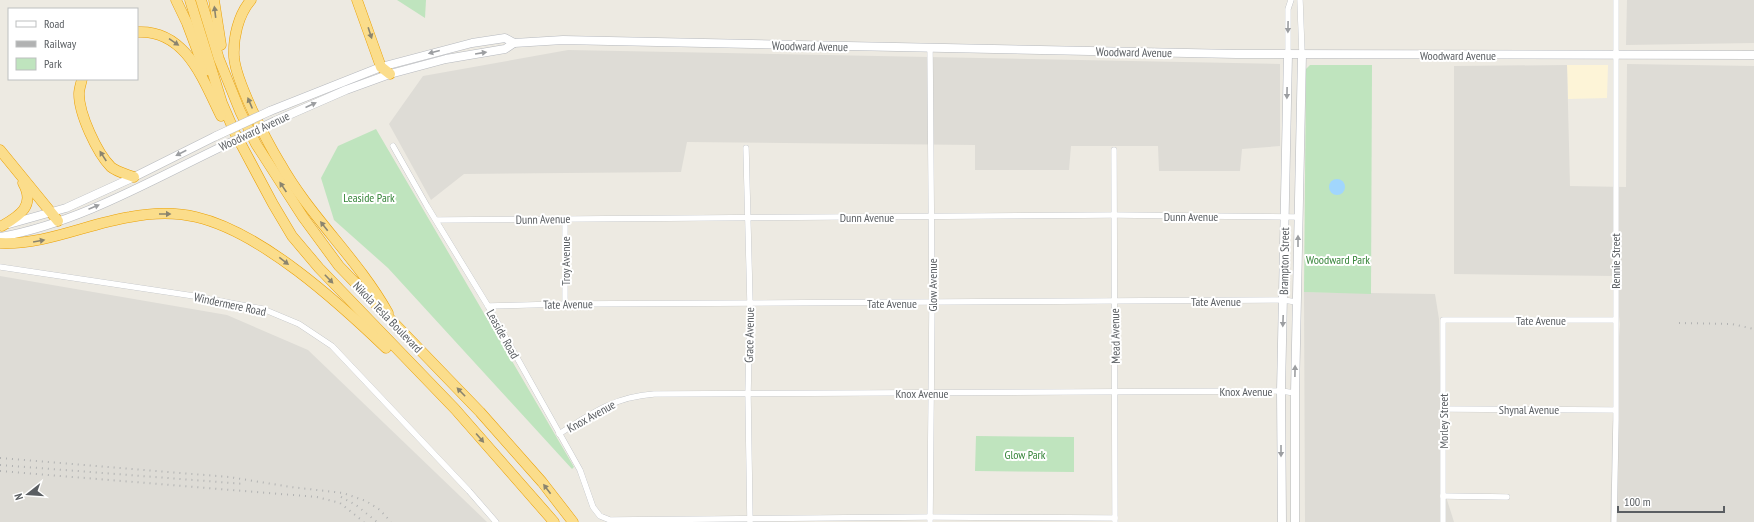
<svg xmlns="http://www.w3.org/2000/svg" width="1754" height="522" viewBox="0 0 1754 522" font-family="'PT Sans Narrow',sans-serif">
	<rect width="100%" height="100%" fill="#edeae2"/>
	<!-- commercial -->
	<polygon fill="#fdf4d7" points="1567,65 1608,65 1607,98 1568,99"/>
	<!-- industrial -->
	<g fill="#dedcd6">
		<polygon points="1627,0 1754,0 1754,43 1626,45"/>
		<polygon points="568,50 1280,64 1280,146 1242,149 1240,171 1159,171 1158,146 1071,146 1069,170 975,170 975,145 687,142 681,172 464,174 431,200 389,124 423,76"/>
		<polygon points="1627,64 1754,66 1754,522 1610,522 1613,410 1620,324 1614,276 1454,274 1454,66 1567,65 1570,186 1626,187"/>
		<polygon points="0,276 227,315 308,350 487,522 0,522"/>
		<polygon points="1304,292 1435,294 1439,319 1442,484 1454,522 1305,522"/>
	</g>
	<!-- green -->
	<g fill="#bfe4be">
		<polygon points="397,0 426,0 425,18"/>
		<polygon points="1310,65 1372,65 1371,294 1304,292 1306,69"/>
		<polygon points="376,129 574,467 572,469 388,268 334,220 321,178 338,146"/>
		<polygon points="976,436 1074,437 1074,472 975,471"/>
	</g>
	<!-- water -->
	<circle fill="#a1d6fd" cx="1337" cy="187" r="8"/>
	<g fill="none" stroke-linecap="round" stroke-linejoin="round">
		<defs>
			<g id="street">
				<polyline points="1300,0 1302,54"/>
				<polyline points="930,48 932,303 930,522"/>
				<polyline points="1288,54 1288,9 1291,0"/>
				<polyline points="393,146 427,206 488,306 580,470 593,507 600,516 610,520 930,517 1115,518"/>
				<polyline points="746,148 750,303 748,394 750,522"/>
				<polyline points="1114,150 1115,522"/>
				<polyline points="565,218 565,304"/>
				<polyline points="437,220 1114,215 1298,217"/>
				<polyline points="0,267 194,296 263,309 299,324 332,346 469,491 496,522"/>
				<polyline points="488,306 565,304 1284,300 1296,302"/>
				<polyline points="1443,409 1615,410"/>
				<path d="M559,434C592,413 614,397 654,394L1281,391L1295,393"/>
				<polyline points="1443,496 1507,497"/>
				<polyline points="1443,522 1443,320 1615,320"/>
				<polyline points="1614,522 1616,420 1616,0"/>
			</g>
			<g id="secondary">
				<polyline points="270,111 381,67 472,43 505,38 514,43 563,40 609,41 1236,54 1754,55"/>
				<polyline points="275,121 346,90 390,74 446,59 505,49 514,43"/>
				<polyline points="9,224 66,208 134,177 216,136"/>
				<path d="M0,237C78,223 150,181 221,147"/>
				<polyline points="1282,522 1281,391 1288,54"/>
				<polyline points="1295,522 1295,393 1302,54"/>
			</g>
			<g id="highway">
				<polyline points="176,0 187,23 205,71"/>
				<polyline points="190,0 222,103 235,133 273,204 292,236 319,268 455,409 554,522"/>
				<polyline points="201,0 219,59 240,111 256,144 303,217 339,266 480,412 542,482 573,522"/>
				<polyline points="214,0 221,45"/>
				<path d="M251,0C238,15 233,38 234,57C236,82 266,140 280,163C310,217 358,259 388,313"/>
				<polyline points="357,0 381,67 390,74"/>
				<path d="M137,32C186,29 203,80 221,116"/>
				<path d="M82,79C81,84 79,89 79,94C79,114 97,153 111,167C117,172 126,174 134,177"/>
				<polyline points="0,150 58,221"/>
				<path d="M2,226C19,216 36,206 23,183"/>
				<path d="M0,243C46,245 86,224 130,217C151,213 175,212 196,217C261,232 338,302 386,348"/>
			</g>
		</defs>
		<!-- street casing -->
		<use href="#street" stroke="#b5b8bc" stroke-width="6"/>
		<!-- secondary casing -->
		<use href="#secondary" stroke="#b6b9be" stroke-width="9"/>
		<!-- highway casing -->
		<use href="#highway" stroke="#eaa004" stroke-width="11"/>
		<!-- street -->
		<use href="#street" stroke="#fff" stroke-width="5.5"/>
		<!-- secondary -->
		<use href="#secondary" stroke="#fff" stroke-width="8"/>
		<!-- highway -->
		<use href="#highway" stroke="#fbdd8b" stroke-width="10"/>
		<!-- rail -->
		<g stroke="#b1b2b2" stroke-width="2" stroke-dasharray="1 5" stroke-linecap="butt">
			<polyline points="1679,323 1732,324 1754,329"/>
			<polyline points="0,458 229,477 291,487 343,493 366,501 380,510 391,522"/>
			<polyline points="0,465 245,484"/>
			<polyline points="0,471 317,497 340,503 364,522"/>
			<polyline points="341,497 356,505 377,522"/>
		</g>
		<defs>
			<g id="secondary-bridge">
				<polyline points="216,136 270,111"/>
				<polyline points="221,147 275,121"/>
			</g>
		</defs>
		<!-- secondary-bridge casing -->
		<use href="#secondary-bridge" stroke="#b6b9be" stroke-width="9" stroke-linecap="butt"/>
		<!-- secondary-bridge -->
		<use href="#secondary-bridge" stroke="#fff" stroke-width="8"/>
	</g>
	<!-- one-way arrows -->
	<defs><path id="oneway-solid" d="M-6-.8H1V-3.2L6.5 0L1 3.2V.8H-6Z"/></defs>
	<g fill="#8a846e">
		<use href="#oneway-solid" transform="translate(215 12) rotate(-97)"/>
		<use href="#oneway-solid" transform="translate(370 33) rotate(72)"/>
		<use href="#oneway-solid" transform="translate(174 42) rotate(34)"/>
		<use href="#oneway-solid" transform="translate(250 103) rotate(-113)"/>
		<use href="#oneway-solid" transform="translate(103 156) rotate(-123)"/>
		<use href="#oneway-solid" transform="translate(283 187) rotate(-124)"/>
		<use href="#oneway-solid" transform="translate(165 214)"/>
		<use href="#oneway-solid" transform="translate(324 226) rotate(-128)"/>
		<use href="#oneway-solid" transform="translate(39 241) rotate(-10)"/>
		<use href="#oneway-solid" transform="translate(284 261) rotate(38)"/>
		<use href="#oneway-solid" transform="translate(329 279) rotate(46)"/>
		<use href="#oneway-solid" transform="translate(461 392) rotate(-134)"/>
		<use href="#oneway-solid" transform="translate(480 438) rotate(49)"/>
		<use href="#oneway-solid" transform="translate(547 489) rotate(-127)"/>
	</g>
	<g fill="#9c9ea1">
		<use href="#oneway-solid" transform="translate(1288 27) rotate(91)"/>
		<use href="#oneway-solid" transform="translate(434 52) rotate(165)"/>
		<use href="#oneway-solid" transform="translate(481 53) rotate(-9)"/>
		<use href="#oneway-solid" transform="translate(1287 93) rotate(91)"/>
		<use href="#oneway-solid" transform="translate(311 105) rotate(-24)"/>
		<use href="#oneway-solid" transform="translate(181 153) rotate(153)"/>
		<use href="#oneway-solid" transform="translate(94 207) rotate(-23)"/>
		<use href="#oneway-solid" transform="translate(1298 241) rotate(-90)"/>
		<use href="#oneway-solid" transform="translate(1283 321) rotate(92)"/>
		<use href="#oneway-solid" transform="translate(1295 371) rotate(-89)"/>
		<use href="#oneway-solid" transform="translate(1281 451) rotate(90)"/>
	</g>
	<g text-anchor="middle" dominant-baseline="central" stroke-width="4" stroke-linejoin="round" paint-order="stroke">
		<!-- street labels -->
		<g font-size="12" fill="#5a5e62" stroke="#fff">
			<text transform="translate(810 46) rotate(1)">Woodward Avenue</text>
			<text transform="translate(1134 52) rotate(1)">Woodward Avenue</text>
			<text x="1458" y="55">Woodward Avenue</text>
			<text transform="translate(254 131) rotate(-25)">Woodward Avenue</text>
			<text x="1191" y="216">Dunn Avenue</text>
			<text x="867" y="217">Dunn Avenue</text>
			<text transform="translate(543 219) rotate(-1)">Dunn Avenue</text>
			<text transform="translate(565 261) rotate(-90)">Troy Avenue</text>
			<text transform="translate(1284 261) rotate(-89)">Brampton Street</text>
			<text transform="translate(1615 261) rotate(-90)">Rennie Street</text>
			<text transform="translate(932 285) rotate(-90)">Glow Avenue</text>
			<text x="1216" y="301">Tate Avenue</text>
			<text x="892" y="303">Tate Avenue</text>
			<text transform="translate(230 304) rotate(12)">Windermere Road</text>
			<text transform="translate(568 304) rotate(-1)">Tate Avenue</text>
			<text transform="translate(388 317) rotate(46)">Nikola Tesla Boulevard</text>
			<text x="1541" y="320">Tate Avenue</text>
			<text transform="translate(503 334) rotate(61)">Leaside Road</text>
			<text transform="translate(749 335) rotate(-89)">Grace Avenue</text>
			<text transform="translate(1115 336) rotate(-91)">Mead Avenue</text>
			<text x="1246" y="391">Knox Avenue</text>
			<text x="922" y="393">Knox Avenue</text>
			<text x="1529" y="409">Shynal Avenue</text>
			<text transform="translate(591 416) rotate(-29)">Knox Avenue</text>
			<text transform="translate(1443 421) rotate(-90)">Morley Street</text>
		</g>
		<!-- park labels -->
		<g font-size="12" fill="#37853a" stroke="#fff">
			<text x="369" y="197">Leaside Park</text>
			<text x="1338" y="259">Woodward Park</text>
			<text x="1025" y="454">Glow Park</text>
		</g>
	</g>
	<!-- legend -->
	<rect x="8" y="8" width="130" height="72" fill="#ffffff" stroke="#bdbfc0"/>
	<rect x="16" y="21" width="20" height="6" fill="#ffffff" stroke="#bdbfc0"/>
	<text x="44" y="28" font-size="12" fill="#5a5e62">Road</text>
	<rect x="16" y="41" width="20" height="6" fill="#b1b2b2" stroke="#bdbfc0"/>
	<text x="44" y="48" font-size="12" fill="#5a5e62">Railway</text>
	<rect x="16" y="58" width="20" height="12" fill="#bfe4be" stroke="#bdbfc0"/>
	<text x="44" y="68" font-size="12" fill="#5a5e62">Park</text>
	<!-- north arrow -->
	<g transform="translate(28 494) rotate(253)" stroke="#ffffff" stroke-width="3" paint-order="stroke">
	<path d="M0-3L7 15L0 10L-7 15Z" fill="#5a5e62"/>
	<text y="-6" font-size="11" font-weight="bold" text-anchor="middle" fill="#5a5e62">N</text>
	</g>
	<!-- scale -->
	<path d="M1618 506v6h106v-6" fill="none" stroke="#5a5e62" stroke-width="2"/>
	<text x="1624" y="506" font-size="12" fill="#5a5e62" stroke="#ffffff" stroke-width="3" paint-order="stroke">100 m</text>
</svg>
